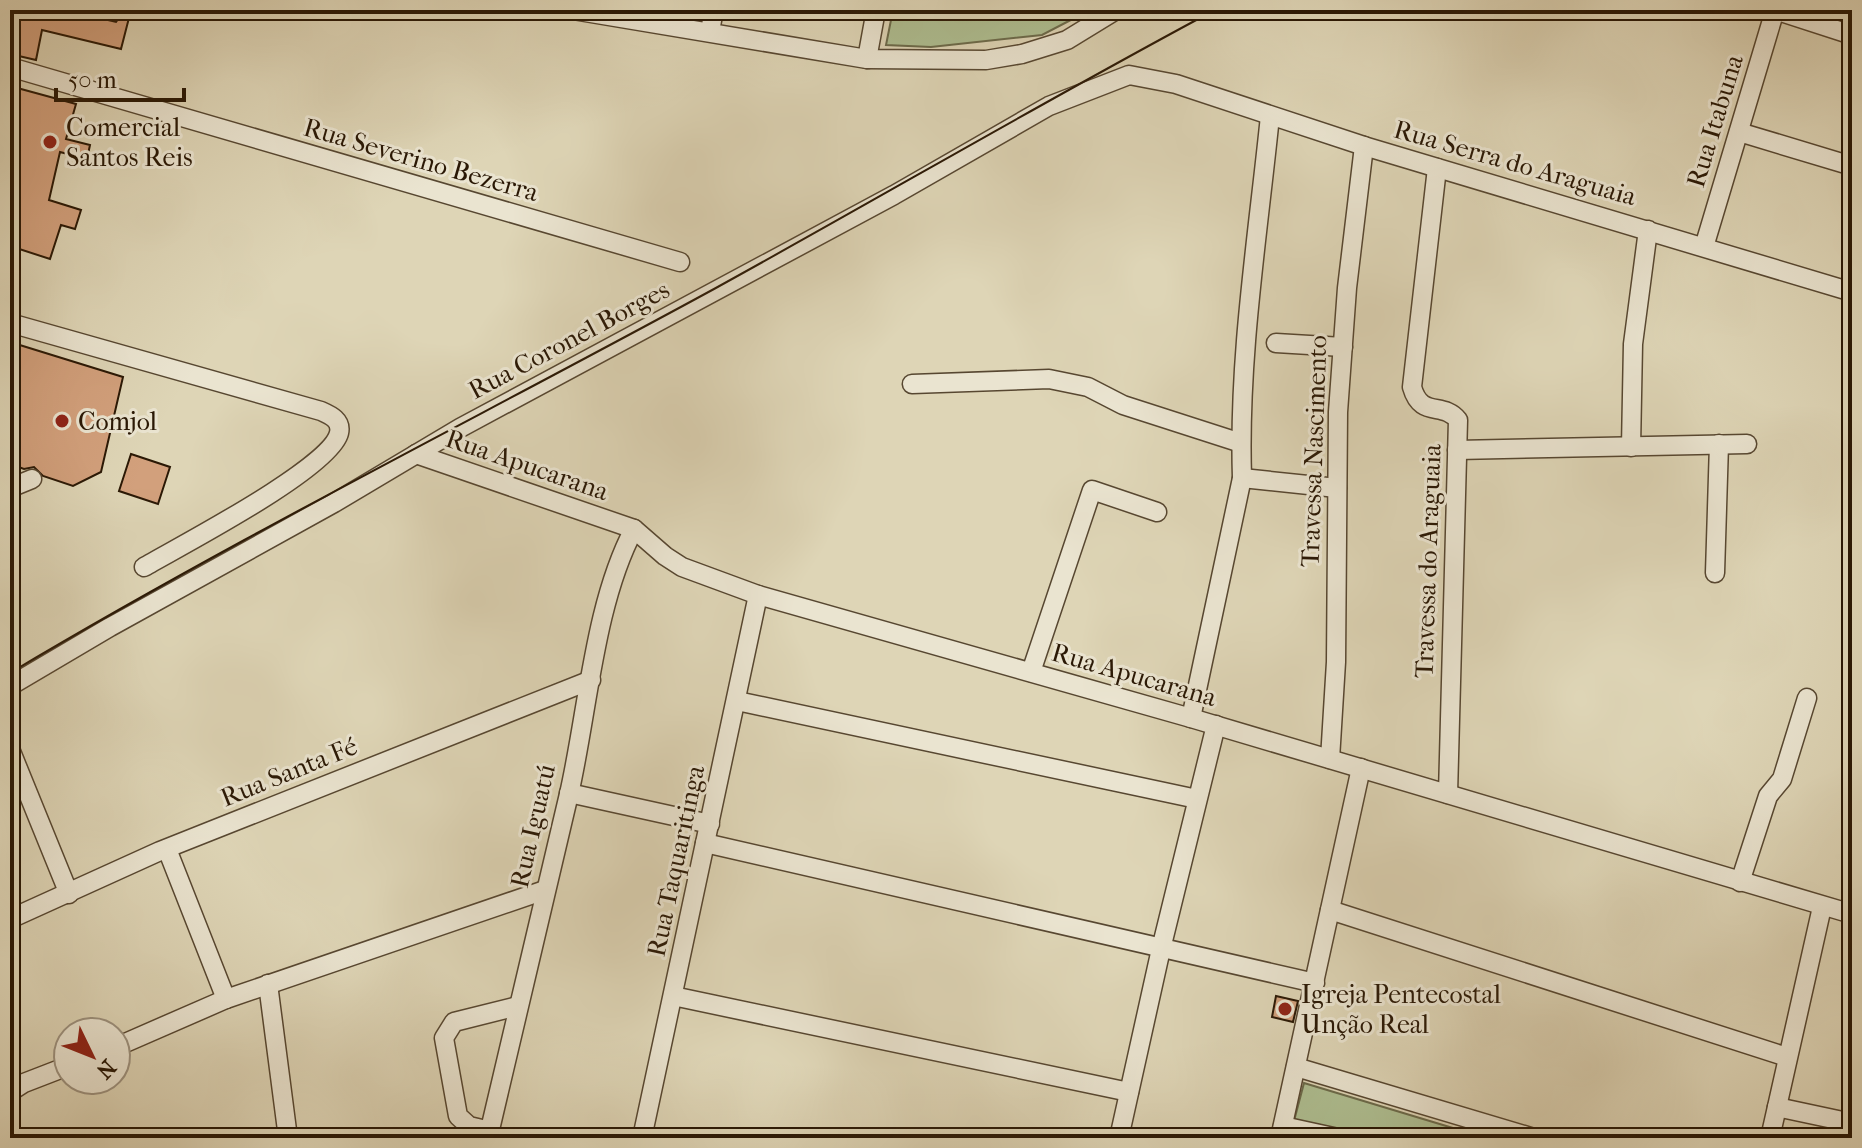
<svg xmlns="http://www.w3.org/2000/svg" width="1862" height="1148" viewBox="0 0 1862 1148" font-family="'IM FELL French Canon',serif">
	<rect width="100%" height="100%" fill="#ded5b6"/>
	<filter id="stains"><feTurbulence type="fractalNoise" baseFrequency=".0025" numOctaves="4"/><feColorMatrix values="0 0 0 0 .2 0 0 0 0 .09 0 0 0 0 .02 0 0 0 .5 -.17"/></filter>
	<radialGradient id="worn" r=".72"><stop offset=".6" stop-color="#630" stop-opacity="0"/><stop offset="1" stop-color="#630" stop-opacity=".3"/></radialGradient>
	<!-- green -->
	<g fill="#aebe91" stroke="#6c6b4b" stroke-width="2">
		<polygon points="893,10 1090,10 1042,35 931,47 886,45"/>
		<polygon points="1304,1083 1486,1138 1374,1138 1294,1121"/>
	</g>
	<!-- building -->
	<g fill="#d2a07c" stroke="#2a1805" stroke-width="2">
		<polygon points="20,10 65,10 116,22 125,10 131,10 121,49 42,30 36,60 10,54 10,25 16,26"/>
		<polygon points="10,86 76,104 66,139 90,145 87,159 60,152 49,200 81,210 75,229 61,225 50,259 10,246"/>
		<polygon points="10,342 123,377 101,472 73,486 43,476 34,467 24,469 10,464"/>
		<polygon points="131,454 170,467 158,504 119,491"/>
		<polygon points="1276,996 1298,1001 1293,1022 1272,1017"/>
	</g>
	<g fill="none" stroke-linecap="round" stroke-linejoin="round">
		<defs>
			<g id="minor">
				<polyline points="573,10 867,59 986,60 1022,54 1067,40 1116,10"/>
				<polyline points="1775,10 1852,35"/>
				<polyline points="710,31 714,10"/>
				<polyline points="867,59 876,10"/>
				<polyline points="10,67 680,262"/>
				<polyline points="1739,132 1852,166"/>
				<path d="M1437,168L1412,387C1421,419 1443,401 1458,420L1448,794"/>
				<polyline points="1704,247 1775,10"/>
				<path d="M10,323L321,411C330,415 342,420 339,433C331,468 180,546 144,567"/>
				<polyline points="1276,343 1343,347"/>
				<polyline points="912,384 1049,379 1088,387 1123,405 1241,443"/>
				<polyline points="1631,447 1633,344 1648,230"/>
				<polyline points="1457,450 1747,444"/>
				<polyline points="416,454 634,529 665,556 682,567 758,595 1191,718 1852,914"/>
				<polyline points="1242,478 1337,488"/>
				<polyline points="10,488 32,479"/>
				<polyline points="1715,573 1719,444"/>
				<polyline points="1031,672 1092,490 1157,512"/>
				<polyline points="10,686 110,627 334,503 460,428 894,195 1049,106 1129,75 1176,84 1364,146 1852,292"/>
				<polyline points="737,701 1197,799"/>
				<path d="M1191,718L1242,478C1238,357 1258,235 1270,116"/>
				<polyline points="10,749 69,894"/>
				<polyline points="1330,759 1336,662 1338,412 1347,288 1364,146"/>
				<polyline points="569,793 710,824"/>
				<polyline points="705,843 1315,983"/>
				<polyline points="167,849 226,999"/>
				<polyline points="1740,882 1768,796 1782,779 1807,698"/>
				<polyline points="1330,910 1787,1057"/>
				<polyline points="10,919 160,851 591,680"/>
				<polyline points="268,984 288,1138"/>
				<polyline points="673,996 1129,1092"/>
				<polyline points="116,1047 226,999 545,890"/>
				<polyline points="1296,1067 1534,1138"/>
				<polyline points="10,1092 24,1083 68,1066"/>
				<polyline points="1777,1107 1852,1123"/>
				<polyline points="1283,1126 1338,1138"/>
				<polyline points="490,1131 469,1126 458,1116 444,1038 454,1022 518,1006"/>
				<path d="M488,1138C514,1023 543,909 569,794C588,711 594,604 634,529"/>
				<polyline points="642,1138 758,595"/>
				<polyline points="1119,1138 1161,949 1216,725"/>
				<polyline points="1280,1138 1361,768"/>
				<polyline points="1770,1138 1822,907"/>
			</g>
		</defs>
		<!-- minor casing -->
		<use href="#minor" stroke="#574731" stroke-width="21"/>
		<!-- minor -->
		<use href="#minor" stroke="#eae4d0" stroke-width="18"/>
		<!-- tram -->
		<path stroke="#2a1805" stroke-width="2" d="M10,673C240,536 479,417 714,289C881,197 1046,100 1215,10"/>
	</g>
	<!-- markers -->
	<g fill="#8f2418" stroke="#eae4d0" stroke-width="3">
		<circle cx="50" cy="142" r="8"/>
		<circle cx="62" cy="421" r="8"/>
		<circle cx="1285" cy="1009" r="8"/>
	</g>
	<g text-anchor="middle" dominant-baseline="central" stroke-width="6" stroke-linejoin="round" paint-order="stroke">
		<!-- street labels -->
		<g font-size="26" fill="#2a1805" stroke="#eae4d0">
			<text transform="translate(1715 121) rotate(-73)">Rua Itabuna</text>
			<text transform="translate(421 160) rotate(16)">Rua Severino Bezerra</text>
			<text transform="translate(1515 163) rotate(16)">Rua Serra do Araguaia</text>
			<text transform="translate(569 340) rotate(-28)">Rua Coronel Borges</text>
			<text transform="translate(1314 451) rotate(-88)">Travessa Nascimento</text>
			<text transform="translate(527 465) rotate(19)">Rua Apucarana</text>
			<text transform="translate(1428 561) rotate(-88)">Travessa do Araguaia</text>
			<text transform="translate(1134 675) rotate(16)">Rua Apucarana</text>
			<text transform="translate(289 772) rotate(-22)">Rua Santa Fé</text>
			<text transform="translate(533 826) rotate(-77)">Rua Iguatú</text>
			<text transform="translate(676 861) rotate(-78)">Rua Taquaritinga</text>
		</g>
		<!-- poi labels -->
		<g font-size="26" fill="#2a1805" stroke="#eae4d0" text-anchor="start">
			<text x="66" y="127">Comercial<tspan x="66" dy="30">Santos Reis</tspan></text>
			<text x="78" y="421">Comjol</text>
			<text x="1301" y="994">Igreja Pentecostal<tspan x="1301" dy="30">Unção Real</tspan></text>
		</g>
	</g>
	<!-- margin -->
	<rect width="1862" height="1148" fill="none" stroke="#ded5b6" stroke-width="40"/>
	<rect x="12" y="12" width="1838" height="1124" fill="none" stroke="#2a1805" stroke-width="4"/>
	<rect x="20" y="20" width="1822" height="1108" fill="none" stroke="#2a1805" stroke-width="2"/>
	<!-- north arrow -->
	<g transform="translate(92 1056) rotate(133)"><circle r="38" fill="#eae4d0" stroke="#9d927f" stroke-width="2"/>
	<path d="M0-6L14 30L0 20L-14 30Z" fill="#8f2418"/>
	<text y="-12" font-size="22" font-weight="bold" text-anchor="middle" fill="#2a1805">N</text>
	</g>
	<!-- scale -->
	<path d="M56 88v12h128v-12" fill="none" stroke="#2a1805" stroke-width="4"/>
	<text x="68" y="88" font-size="24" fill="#2a1805" stroke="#eae4d0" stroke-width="6" paint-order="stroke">50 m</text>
	<rect width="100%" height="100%" filter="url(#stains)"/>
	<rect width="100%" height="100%" fill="url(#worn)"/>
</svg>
